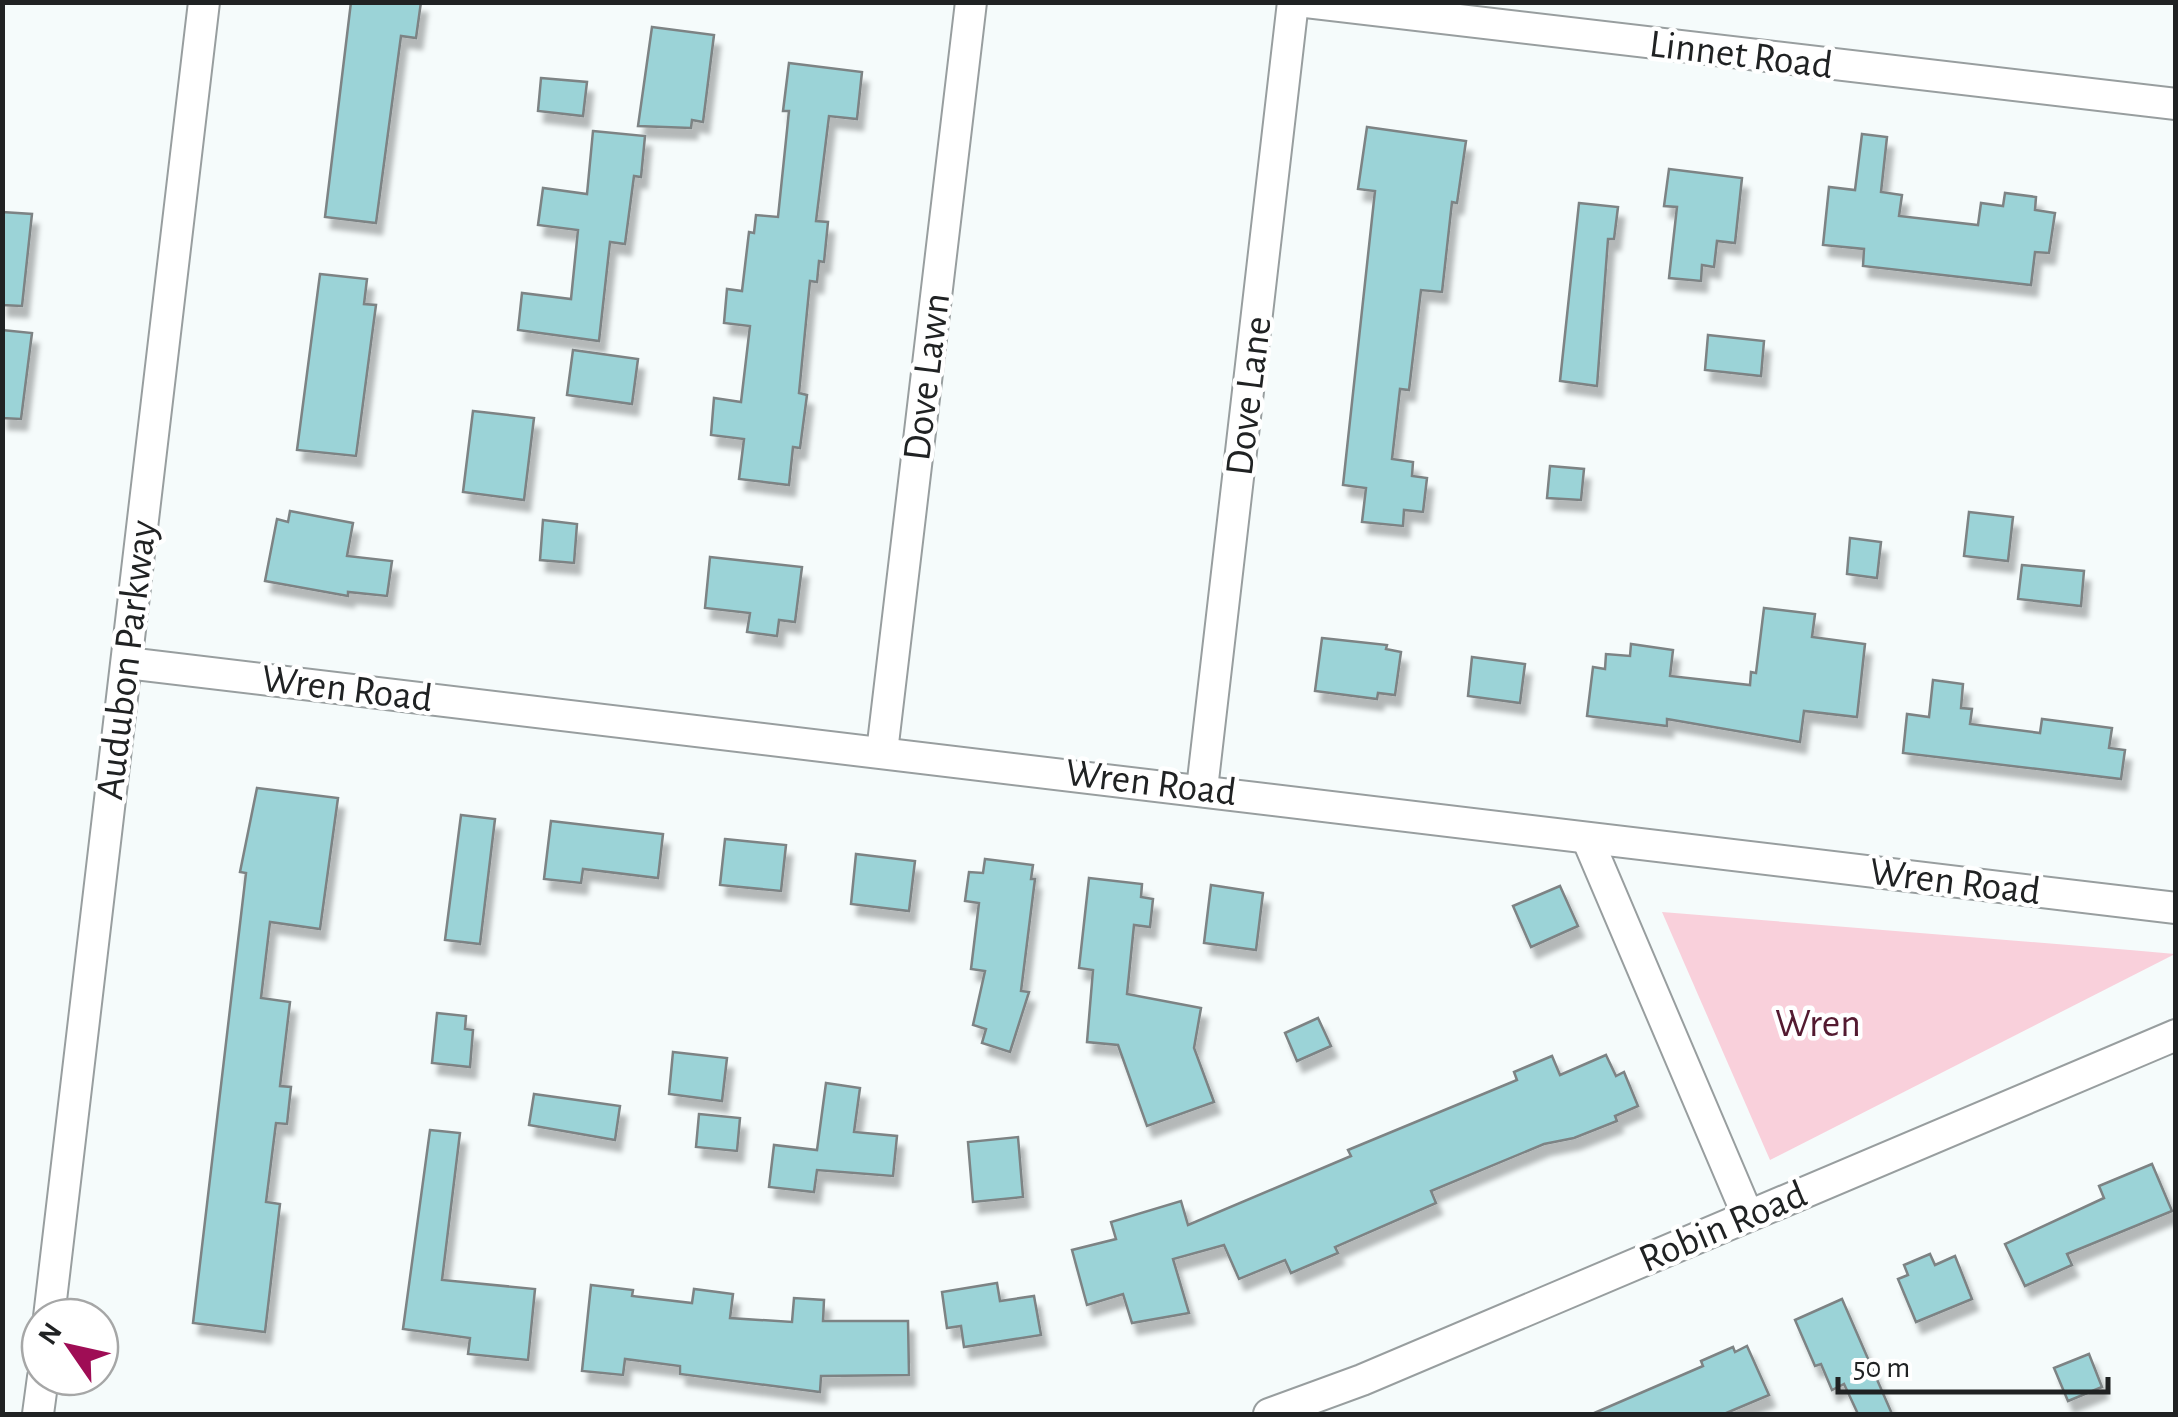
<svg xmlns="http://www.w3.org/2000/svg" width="2178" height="1417" viewBox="0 0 2178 1417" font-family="'Alegreya Sans',sans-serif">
	<defs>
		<filter id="shadow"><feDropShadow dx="6" dy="11" stdDeviation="2.5" flood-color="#0004"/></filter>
	</defs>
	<rect width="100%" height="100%" fill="#f5fbfb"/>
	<!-- green -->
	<polygon fill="#f9d0db" points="1662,912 2130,950 2175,954 1770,1160"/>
	<!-- building -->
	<g fill="#9bd3d7" stroke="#7d8384" stroke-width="2.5" filter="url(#shadow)">
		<polygon points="351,2 421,2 416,38 401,36 376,223 325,217"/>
		<polygon points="652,27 714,35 703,122 692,120 691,128 638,126"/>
		<polygon points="789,63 862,72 857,119 829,116 816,221 828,222 824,262 819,261 817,282 810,281 799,393 807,395 800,448 793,447 789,485 739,479 744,439 711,435 714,398 741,402 750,326 724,323 727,289 742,291 749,232 754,233 756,215 778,217 789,111 783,111"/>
		<polygon points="541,78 587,82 583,116 538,111"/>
		<polygon points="1367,127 1466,141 1457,203 1452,202 1442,292 1421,290 1409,390 1400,389 1392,459 1413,462 1412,476 1427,478 1423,512 1404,510 1403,526 1362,522 1366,488 1343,485 1375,191 1358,189"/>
		<polygon points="593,131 645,136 641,177 634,176 625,244 610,242 599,341 518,330 522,293 571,299 578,230 538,225 543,188 587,194"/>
		<polygon points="1862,134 1887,137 1881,192 1902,195 1899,216 1978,225 1981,203 2003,206 2005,193 2036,197 2035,210 2055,213 2049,253 2035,252 2031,285 1863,266 1864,249 1823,245 1829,187 1855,190"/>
		<polygon points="1669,169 1742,178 1735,243 1717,241 1714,267 1702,265 1701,281 1669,278 1677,207 1664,206"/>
		<polygon points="1579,203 1618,207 1614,239 1608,239 1597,386 1560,381"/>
		<polygon points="2,212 32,214 22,306 2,305"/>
		<polygon points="320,274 367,279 364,304 376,305 356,456 297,450"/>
		<polygon points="2,330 32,333 21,419 2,418"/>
		<polygon points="1708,335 1764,341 1761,376 1705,370"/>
		<polygon points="573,350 638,359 632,404 567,395"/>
		<polygon points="473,411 534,418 524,500 463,492"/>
		<polygon points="1550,466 1584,469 1581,500 1547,498"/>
		<polygon points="290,511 353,523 347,556 392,561 387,596 348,592 348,596 265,581 277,519 288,522"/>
		<polygon points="1969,512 2013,517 2008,561 1964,556"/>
		<polygon points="543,520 577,524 574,563 540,560"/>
		<polygon points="1850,538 1881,542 1877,578 1847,574"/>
		<polygon points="710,557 802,567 795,622 779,620 777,636 747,632 750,613 705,608"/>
		<polygon points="2022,565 2084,571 2081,606 2018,599"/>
		<polygon points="1764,608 1815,614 1812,637 1865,644 1857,717 1804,711 1800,742 1667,719 1667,726 1587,716 1593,667 1605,669 1606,654 1630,656 1631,644 1673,650 1670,676 1750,685 1751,672 1756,673"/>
		<polygon points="1322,638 1387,645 1386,649 1401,652 1395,695 1378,693 1377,699 1315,691"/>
		<polygon points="1472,657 1525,664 1520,703 1468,696"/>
		<polygon points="1933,680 1963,684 1961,708 1972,709 1970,724 2040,733 2042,719 2112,728 2109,748 2125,750 2121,779 1903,753 1907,714 1929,717"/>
		<polygon points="257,788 338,798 320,929 270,922 261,998 290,1002 280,1086 291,1087 287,1124 276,1123 266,1202 280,1204 265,1332 193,1323 246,873 240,872"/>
		<polygon points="461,815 495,819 480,944 445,940"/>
		<polygon points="551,821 663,834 658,878 583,869 581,883 544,879"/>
		<polygon points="725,839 786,845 781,891 720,885"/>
		<polygon points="856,854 915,861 909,911 851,904"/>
		<polygon points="985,859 1033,865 1031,879 1035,879 1021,991 1029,992 1010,1052 982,1043 986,1029 973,1025 985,971 971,969 979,903 965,901 969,872 983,873"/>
		<polygon points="1089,878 1142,884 1141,897 1153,899 1150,927 1134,925 1127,994 1201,1008 1194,1048 1214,1102 1147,1126 1118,1045 1087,1042 1093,970 1079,968"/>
		<polygon points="1211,885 1263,893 1256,950 1204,943"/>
		<polygon points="1560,886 1578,926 1531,947 1513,906"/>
		<polygon points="437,1013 466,1016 465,1029 473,1030 470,1067 432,1063"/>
		<polygon points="1318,1018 1331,1046 1297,1061 1285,1033"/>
		<polygon points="673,1052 727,1058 722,1101 669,1094"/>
		<polygon points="1606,1055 1616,1076 1624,1072 1638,1106 1615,1116 1617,1121 1574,1138 1544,1144 1431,1191 1436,1203 1335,1247 1338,1253 1291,1273 1285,1260 1239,1279 1224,1245 1173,1259 1189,1313 1132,1323 1123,1294 1087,1305 1072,1250 1116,1239 1111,1222 1181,1201 1188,1225 1351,1156 1348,1150 1517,1080 1514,1072 1552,1056 1560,1075"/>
		<polygon points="826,1083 860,1088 854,1132 897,1136 893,1176 817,1170 814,1192 769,1187 774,1145 817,1150"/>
		<polygon points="534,1094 620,1106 615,1140 529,1125"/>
		<polygon points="699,1114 740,1118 737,1151 696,1147"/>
		<polygon points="430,1130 460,1133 442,1280 535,1289 528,1360 468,1354 470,1338 403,1329"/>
		<polygon points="1018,1137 1023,1197 973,1202 968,1142"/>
		<polygon points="2152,1164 2172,1211 2067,1254 2072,1265 2025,1286 2005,1244 2104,1198 2099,1186"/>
		<polygon points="1930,1254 1935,1265 1955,1256 1972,1299 1916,1322 1898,1279 1908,1275 1904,1265"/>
		<polygon points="997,1283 1000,1301 1034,1296 1041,1335 964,1347 961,1326 947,1328 942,1292"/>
		<polygon points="591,1285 633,1290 632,1296 692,1303 694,1289 733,1294 730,1318 792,1322 794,1298 824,1300 823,1321 908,1321 909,1375 821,1376 820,1392 680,1374 680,1366 625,1359 623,1375 582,1371"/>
		<polygon points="1842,1299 1892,1414 1858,1414 1844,1384 1832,1390 1821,1364 1815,1366 1795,1320"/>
		<polygon points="1747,1346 1769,1395 1724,1414 1592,1414 1703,1366 1701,1361 1733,1347 1735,1352"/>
		<polygon points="2089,1354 2102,1387 2068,1401 2054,1368"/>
	</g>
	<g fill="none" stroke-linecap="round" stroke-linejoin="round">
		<defs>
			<g id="street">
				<polyline points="1306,2 2176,104"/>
				<polyline points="127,663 2176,908"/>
				<polyline points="882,752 971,2"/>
				<polyline points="1202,789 1293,2"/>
				<polyline points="1587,838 1748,1216"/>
				<polyline points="49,1317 204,2"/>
				<polyline points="38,1414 43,1377"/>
				<polyline points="1269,1414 1362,1380 2176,1035"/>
			</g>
		</defs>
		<!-- street casing -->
		<use href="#street" stroke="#989e9f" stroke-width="34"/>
		<!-- street -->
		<use href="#street" stroke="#fff" stroke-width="30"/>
	</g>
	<g text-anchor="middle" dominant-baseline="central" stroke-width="9" stroke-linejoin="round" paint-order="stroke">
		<!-- street labels -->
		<g font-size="40" fill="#202223" stroke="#fff">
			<text transform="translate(1741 55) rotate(7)">Linnet Road</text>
			<text transform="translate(927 377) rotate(-83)">Dove Lawn</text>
			<text transform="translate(1249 396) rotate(-83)">Dove Lane</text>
			<text transform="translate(127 660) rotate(-83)">Audubon Parkway</text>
			<text transform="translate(347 689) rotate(7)">Wren Road</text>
			<text transform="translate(1151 783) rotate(7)">Wren Road</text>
			<text transform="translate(1955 882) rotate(7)">Wren Road</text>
			<text transform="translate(1723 1227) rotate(-23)">Robin Road</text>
		</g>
		<!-- park labels -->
		<g font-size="40" fill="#531a30" stroke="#fff">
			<text x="1818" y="1024">Wren</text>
		</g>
	</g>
	<!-- border -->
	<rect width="2178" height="1417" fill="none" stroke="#202223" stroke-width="10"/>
	<!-- north arrow -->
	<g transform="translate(70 1347) rotate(304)"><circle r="48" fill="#ffffff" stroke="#a6a7a7" stroke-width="2.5"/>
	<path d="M0-8L18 38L0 25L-18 38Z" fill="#9f0d55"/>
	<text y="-15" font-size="28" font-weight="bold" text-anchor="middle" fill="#202223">N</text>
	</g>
	<!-- scale -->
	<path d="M1838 1377v15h270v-15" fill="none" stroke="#202223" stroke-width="5"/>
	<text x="1853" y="1377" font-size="30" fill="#202223" stroke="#ffffff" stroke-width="8" paint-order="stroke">50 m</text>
</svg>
